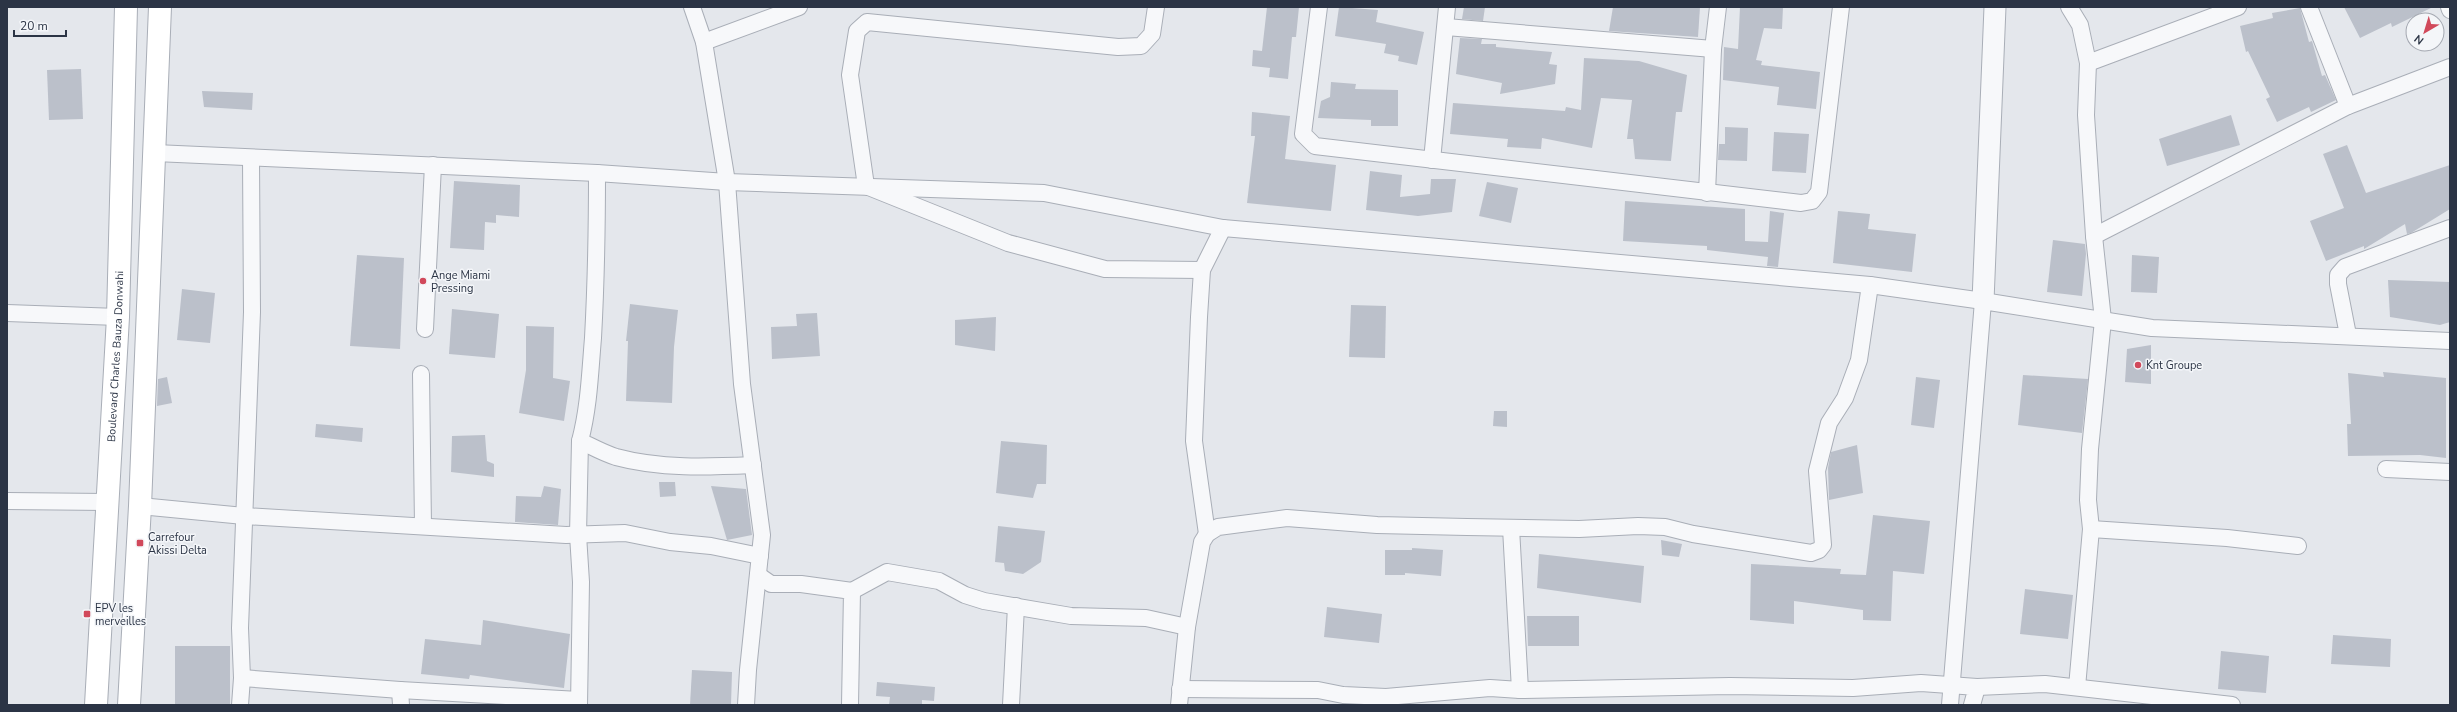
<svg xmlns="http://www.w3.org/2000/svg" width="2457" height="712" viewBox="0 0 2457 712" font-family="'Nunito Sans',sans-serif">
	<rect width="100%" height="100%" fill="#e4e7ec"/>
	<!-- building -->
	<g fill="#bbc0ca">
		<polygon points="1267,7 1299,7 1296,37 1292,37 1288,79 1269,77 1270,68 1252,66 1253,50 1262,51"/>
		<polygon points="1339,7 1378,10 1376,22 1424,32 1417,65 1398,61 1399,56 1384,53 1386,44 1335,36"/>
		<polygon points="1464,7 1485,7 1483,21 1462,19"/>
		<polygon points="1613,7 1700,7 1698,37 1609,31"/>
		<polygon points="1740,7 1783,7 1782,29 1764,28 1756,60 1762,61 1761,65 1820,72 1816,109 1777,105 1779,87 1723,80 1724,47 1738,49"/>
		<polygon points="2344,7 2433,7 2392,27 2391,23 2360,38"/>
		<polygon points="2300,8 2309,42 2312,41 2322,76 2325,75 2336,100 2311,112 2309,107 2277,122 2266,99 2270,97 2248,51 2246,52 2240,26 2273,18 2272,13"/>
		<polygon points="1460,38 1482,39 1481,44 1496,44 1496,47 1552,52 1549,64 1557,65 1555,84 1500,94 1502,83 1456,74"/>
		<polygon points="1584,58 1639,61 1687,75 1682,112 1676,112 1671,161 1635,159 1633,139 1627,139 1632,100 1601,98 1592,148 1542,138 1541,149 1507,147 1508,139 1450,134 1453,103 1565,111 1566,107 1581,110"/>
		<polygon points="81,69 83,119 49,120 47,70"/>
		<polygon points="1331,82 1356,84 1355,89 1398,90 1398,126 1371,126 1371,120 1318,118 1321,101 1330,97"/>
		<polygon points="202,91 253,93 252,110 204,107"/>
		<polygon points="1252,112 1290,116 1285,159 1336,165 1331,211 1247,203 1255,136 1251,136"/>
		<polygon points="2231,115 2240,145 2167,166 2159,139"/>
		<polygon points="1725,127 1748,128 1747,161 1718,160 1719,144 1725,144"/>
		<polygon points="1774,132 1809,134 1806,173 1772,171"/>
		<polygon points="2347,145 2366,193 2450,165 2450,209 2411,233 2407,234 2405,224 2364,249 2364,246 2326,261 2310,221 2344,208 2323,154"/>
		<polygon points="1370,171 1402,175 1400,197 1430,194 1431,179 1456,179 1452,212 1418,216 1366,210"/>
		<polygon points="454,181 520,185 519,217 496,215 496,223 485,222 484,250 450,248"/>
		<polygon points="1487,182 1518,188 1511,223 1479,216"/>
		<polygon points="1625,201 1745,209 1745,241 1768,242 1770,211 1784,213 1778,267 1767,266 1768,257 1707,250 1707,246 1623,241"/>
		<polygon points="1838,211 1870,214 1868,229 1916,234 1912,272 1833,263"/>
		<polygon points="2053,240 2085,244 2086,254 2082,296 2047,292"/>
		<polygon points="357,255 404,258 400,349 350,346"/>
		<polygon points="2132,255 2159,257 2157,293 2131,292"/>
		<polygon points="2388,280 2450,282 2450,322 2440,325 2390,317"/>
		<polygon points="182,289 215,293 210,343 177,340"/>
		<polygon points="630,304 678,310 674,347 672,403 626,401 628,341 626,341"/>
		<polygon points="1351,305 1386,306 1385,358 1349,357"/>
		<polygon points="452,309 499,314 495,358 449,354"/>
		<polygon points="817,313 820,356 772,359 771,327 797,326 796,314"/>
		<polygon points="996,317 995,351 955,345 955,320"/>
		<polygon points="526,326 554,327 553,378 570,381 564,421 519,413 526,370"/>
		<polygon points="2151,345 2151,384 2125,382 2127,349"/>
		<polygon points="2383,372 2446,378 2446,458 2420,455 2348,456 2347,424 2351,424 2348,373 2384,377"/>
		<polygon points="2023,375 2088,379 2082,433 2018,425"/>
		<polygon points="167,377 172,403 157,406 158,379"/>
		<polygon points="1916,377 1940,380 1934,428 1911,425"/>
		<polygon points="1494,411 1507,411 1507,427 1493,426"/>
		<polygon points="316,424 363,428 362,442 315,437"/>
		<polygon points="485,435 487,461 494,464 494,477 451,472 452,436"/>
		<polygon points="1001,441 1047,445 1046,484 1037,484 1033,498 996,493"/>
		<polygon points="1857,445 1863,493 1829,500 1828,468 1831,452"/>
		<polygon points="659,482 675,482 676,496 660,497"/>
		<polygon points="544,486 561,489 558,525 515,522 516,496 541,497"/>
		<polygon points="711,486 746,489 752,535 727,540"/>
		<polygon points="1873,515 1930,521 1924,574 1893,571 1891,621 1863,620 1863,610 1794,601 1794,624 1750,620 1751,564 1841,569 1840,574 1866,575"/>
		<polygon points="998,526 1045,531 1041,562 1023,574 1005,571 1004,563 995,562"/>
		<polygon points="1661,540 1682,544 1679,557 1662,555"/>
		<polygon points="1412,548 1443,550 1441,576 1405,573 1405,575 1385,575 1385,550 1412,550"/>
		<polygon points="1539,554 1644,566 1641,603 1537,588"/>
		<polygon points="2025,589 2073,595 2068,639 2020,634"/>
		<polygon points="1327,607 1382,614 1379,643 1324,637"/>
		<polygon points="1527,616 1579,616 1579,646 1528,646"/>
		<polygon points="483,620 570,634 564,688 470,675 469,679 421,674 425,639 481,645"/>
		<polygon points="2333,635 2391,639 2390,667 2331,664"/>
		<rect x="175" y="646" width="55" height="59"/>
		<polygon points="2221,651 2269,656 2266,693 2218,689"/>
		<polygon points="692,670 732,672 731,705 690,705"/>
		<polygon points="877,682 935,687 934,701 922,700 922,705 889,705 890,697 876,696"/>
	</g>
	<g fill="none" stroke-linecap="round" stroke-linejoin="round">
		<defs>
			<g id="minor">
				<polyline points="692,7 704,42 727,182 742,384 762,535 748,670 746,705"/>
				<polyline points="1156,7 1152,34 1141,46 1118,47 867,22 857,31 850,75 866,186 1008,243 1105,269 1202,270"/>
				<polyline points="1319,7 1303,134 1315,146 1801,203 1812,201 1819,192 1841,7"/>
				<polyline points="2069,7 2080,25 2088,63 2086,115 2094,236 2103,320 2090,449 2088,500 2091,529 2077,687"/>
				<polyline points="2309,7 2348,106"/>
				<polyline points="2449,7 2450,10"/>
				<polyline points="1446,27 1713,49"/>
				<polyline points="704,42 799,7"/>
				<polyline points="2088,63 2238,7"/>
				<polyline points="155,153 597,173 727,182 1044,193 1223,228 1870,285 1983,301"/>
				<polyline points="1432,160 1447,7"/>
				<path d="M597,173C597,228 596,283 593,338C590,373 589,407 580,441C591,446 603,453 616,457C660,469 708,467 753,465"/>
				<polyline points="1707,193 1713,49 1718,7"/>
				<polyline points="2094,236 2348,106 2450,67"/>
				<polyline points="7,313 118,317"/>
				<polyline points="425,329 433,165"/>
				<polyline points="2348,335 2338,284 2338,275 2345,267 2450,228"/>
				<polyline points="421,374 423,526"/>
				<polyline points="2386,469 2450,472"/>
				<polyline points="7,501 106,502"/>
				<polyline points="140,506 244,516 566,535 625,533 670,542 711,546 760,556"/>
				<polyline points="1511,528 1520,690"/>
				<polyline points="2091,529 2227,538 2298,546"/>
				<polyline points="1207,534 1194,441 1199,317 1202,270 1223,228"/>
				<polyline points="758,575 771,584 801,584 852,591 850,705"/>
				<polyline points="852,591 887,572 939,581 965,595 984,601 1071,616 1146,618 1187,627"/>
				<polyline points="242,678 400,690 579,700"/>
				<polyline points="1977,687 2045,684 2232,705"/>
				<polyline points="1180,689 1318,690 1343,695 1386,697 1490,688 1520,690 1730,686 1853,688 1921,683 1977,687 1972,705"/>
				<polyline points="400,690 401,705"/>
				<polyline points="240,705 242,678 240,628 252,312 251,159"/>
				<polyline points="579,705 581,582 578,535 580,441"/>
				<polyline points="1011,705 1016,606"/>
				<polyline points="1179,705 1187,627 1202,542 1207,534 1218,527 1287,518 1377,525 1467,527 1579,529 1638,526 1665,527 1693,534 1811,553 1819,550 1823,545 1817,471 1829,423 1845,398 1859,360 1870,285"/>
				<polyline points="1950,705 1983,301 2152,328 2450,341"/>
			</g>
			<polyline id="tertiary" points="1983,301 1995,7"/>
			<g id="secondary">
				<path id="s1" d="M96,705L118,317L126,7"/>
				<polyline points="129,705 140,506 160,7"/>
			</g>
		</defs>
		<!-- minor casing -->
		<use href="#minor" stroke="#a9aeb7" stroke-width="18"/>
		<!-- tertiary casing -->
		<use href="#tertiary" stroke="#a9aeb7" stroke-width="23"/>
		<!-- secondary casing -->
		<use href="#secondary" stroke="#a9aeb7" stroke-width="24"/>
		<!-- minor -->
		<use href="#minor" stroke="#f7f8fa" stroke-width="16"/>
		<!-- tertiary -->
		<use href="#tertiary" stroke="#f7f8fa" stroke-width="21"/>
		<!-- secondary -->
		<use href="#secondary" stroke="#fff" stroke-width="22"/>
	</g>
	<!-- markers -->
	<g fill="#d1495b" stroke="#f4f6f9" stroke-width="1.5">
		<circle cx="423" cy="281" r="4"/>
		<circle cx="2138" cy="365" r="4"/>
		<rect x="136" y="539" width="8" height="8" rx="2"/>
		<rect x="83" y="610" width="8" height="8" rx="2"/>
	</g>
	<g text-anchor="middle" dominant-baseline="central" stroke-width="3" stroke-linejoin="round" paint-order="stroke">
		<!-- poi labels -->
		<g font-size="11" fill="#2b3445" stroke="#f4f6f9" text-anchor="start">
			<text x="431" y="275">Ange Miami<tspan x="431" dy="13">Pressing</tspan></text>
			<text x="2146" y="365">Knt Groupe</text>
			<text x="148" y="537">Carrefour<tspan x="148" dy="13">Akissi Delta</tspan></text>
			<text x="95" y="608">EPV les<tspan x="95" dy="13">merveilles</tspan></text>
		</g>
		<!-- street labels -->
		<g font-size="11" fill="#2b3445" stroke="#f4f6f9">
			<text stroke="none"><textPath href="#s1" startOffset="349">Boulevard Charles Bauza Donwahi</textPath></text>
		</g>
	</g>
	<!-- border -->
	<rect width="2457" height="712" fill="none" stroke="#2b3445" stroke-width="16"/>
	<!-- north arrow -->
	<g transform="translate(2425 32) rotate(218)"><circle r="19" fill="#f4f6f9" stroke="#a4a8b1"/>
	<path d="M0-3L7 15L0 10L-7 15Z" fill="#d1495b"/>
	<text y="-6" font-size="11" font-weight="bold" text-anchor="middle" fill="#2b3445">N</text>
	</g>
	<!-- scale -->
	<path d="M14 30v6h52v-6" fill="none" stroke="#2b3445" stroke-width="2"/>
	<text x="20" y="30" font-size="12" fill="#2b3445" stroke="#f4f6f9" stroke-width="3" paint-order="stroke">20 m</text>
</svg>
